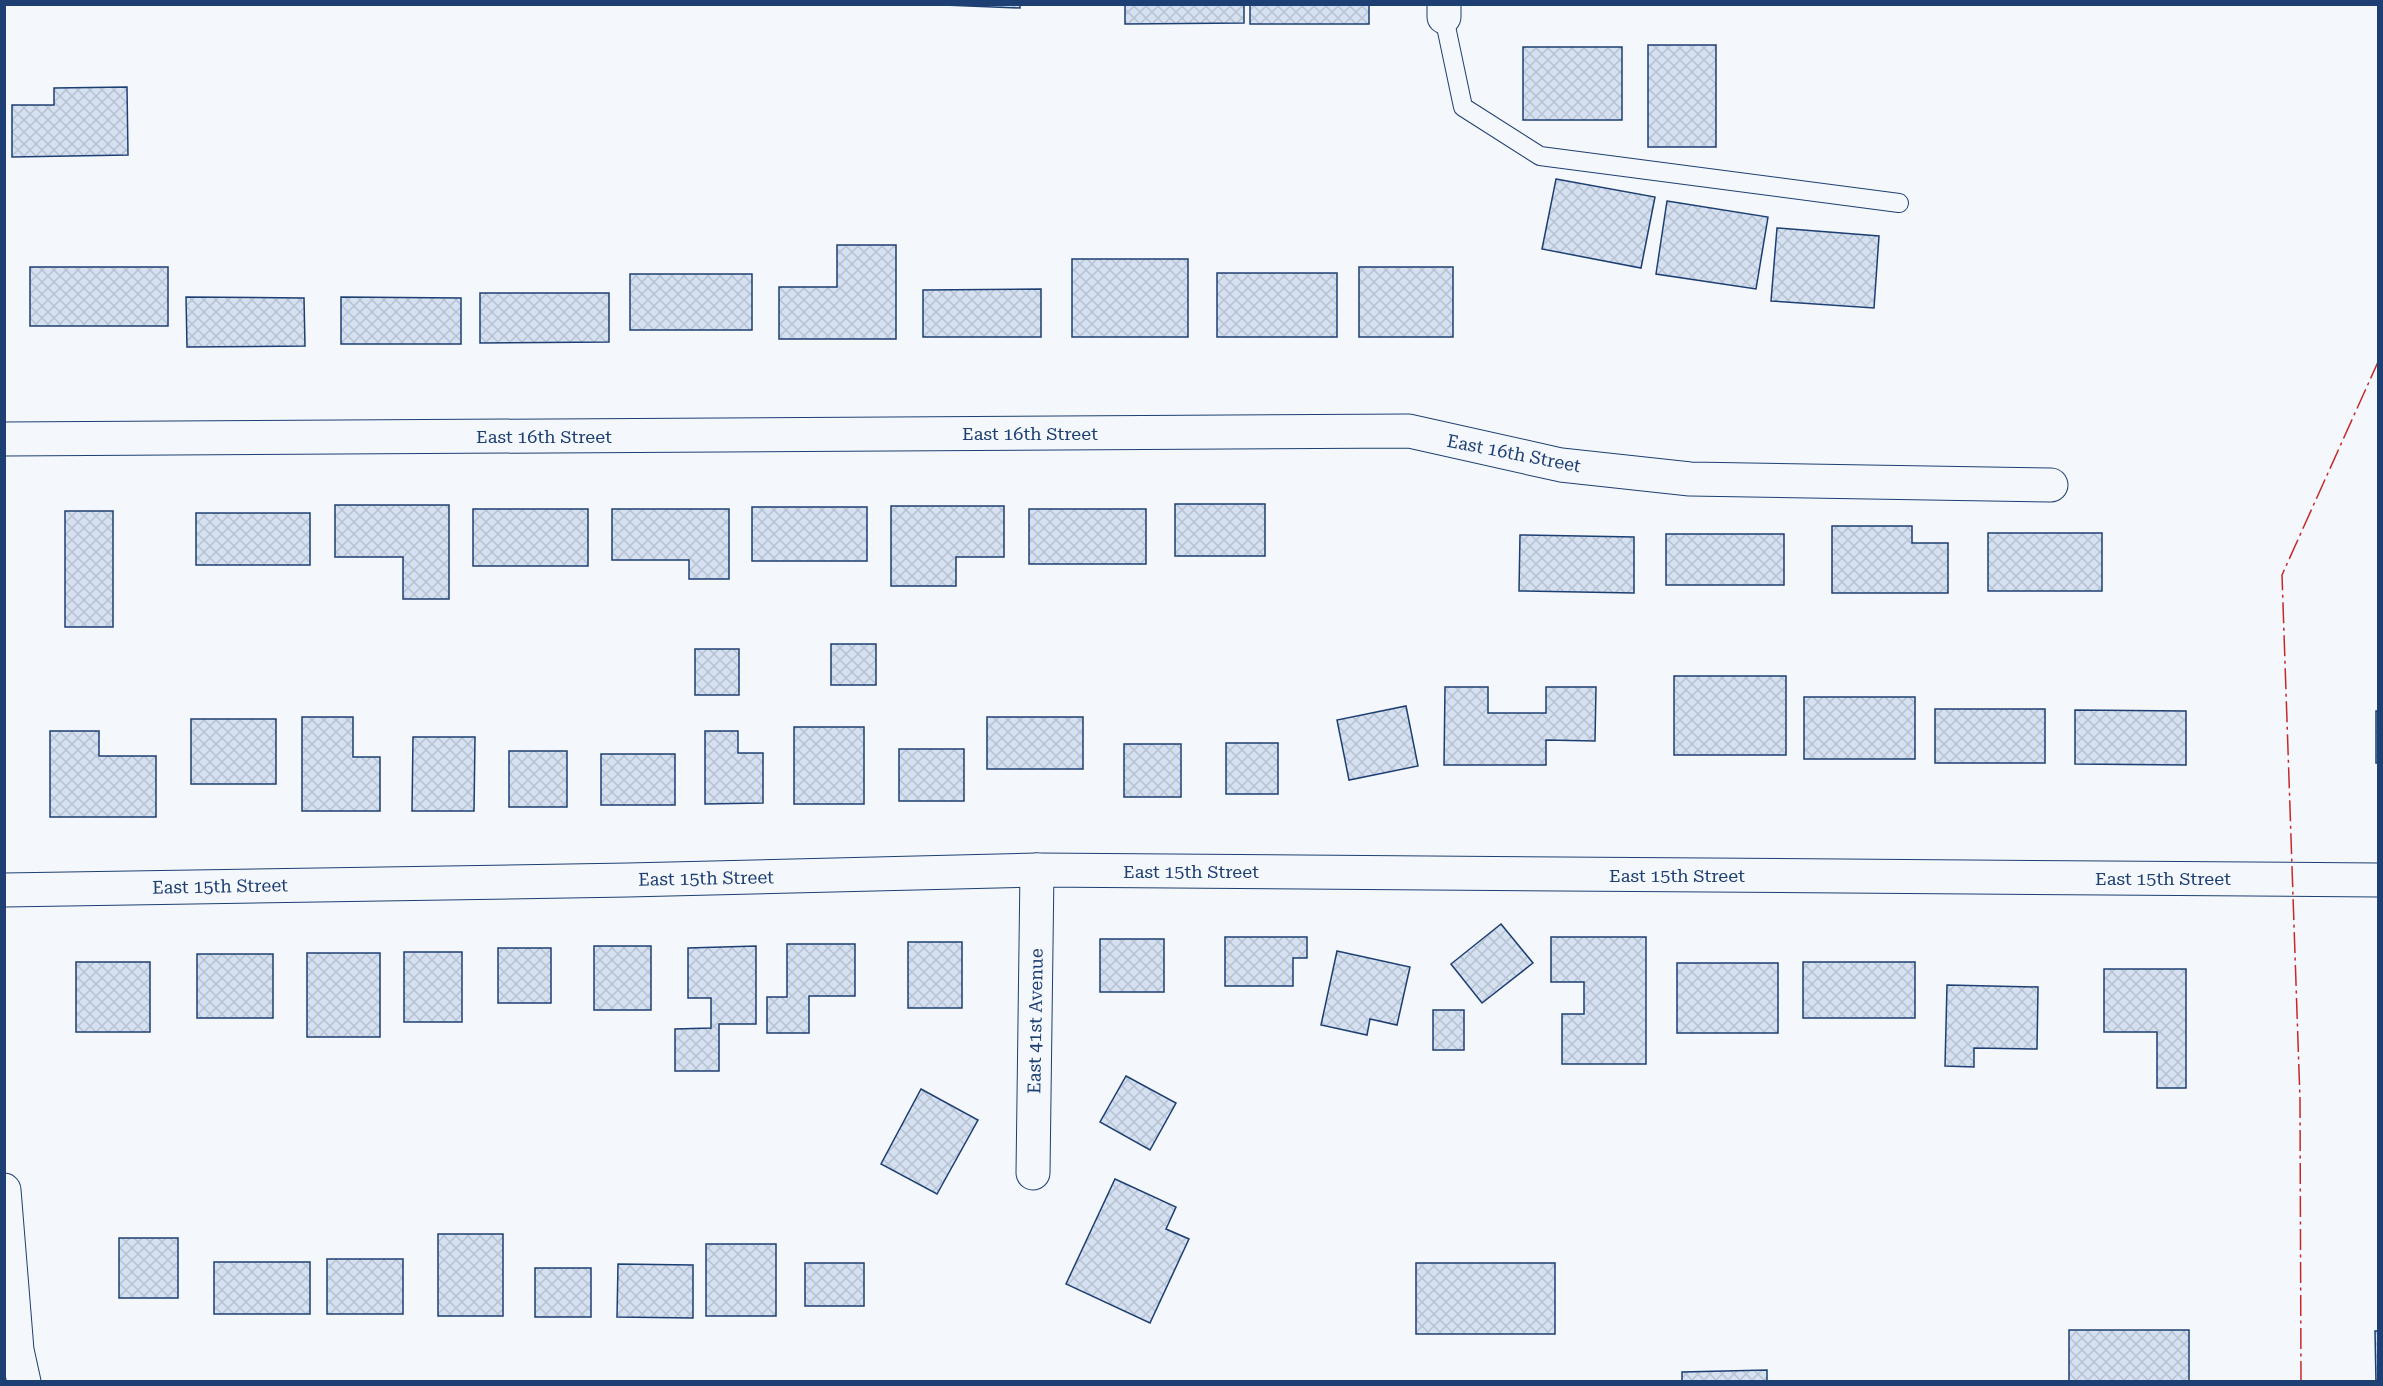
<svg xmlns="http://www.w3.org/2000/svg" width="2383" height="1386" viewBox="0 0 2383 1386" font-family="'Roboto Serif',serif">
	<defs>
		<pattern id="building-cross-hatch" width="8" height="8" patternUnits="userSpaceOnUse" patternTransform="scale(1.5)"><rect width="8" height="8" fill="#d5e0f0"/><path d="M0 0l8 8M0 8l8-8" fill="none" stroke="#b6c1d1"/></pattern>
	</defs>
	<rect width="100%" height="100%" fill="#f4f7fb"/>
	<!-- building -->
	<g fill="url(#building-cross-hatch)" stroke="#1d3f73" stroke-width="1.5">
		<polygon points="919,4 1020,4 1020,8"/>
		<polygon points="1125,4 1244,4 1244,23 1125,24"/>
		<rect x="1250" y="4" width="119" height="20"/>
		<rect x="1648" y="45" width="68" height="102"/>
		<rect x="1523" y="47" width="99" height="73"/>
		<polygon points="127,87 128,155 12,157 12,105 54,105 54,88"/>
		<polygon points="1556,179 1655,197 1641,268 1542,249"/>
		<polygon points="1667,201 1768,217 1756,289 1656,274"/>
		<polygon points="1777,228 1879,236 1874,308 1771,301"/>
		<polygon points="837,245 896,245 896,339 779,339 779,287 837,287"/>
		<rect x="1072" y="259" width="116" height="78"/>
		<rect x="30" y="267" width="138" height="59"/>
		<rect x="1359" y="267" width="94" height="70"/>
		<rect x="1217" y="273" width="120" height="64"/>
		<rect x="630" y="274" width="122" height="56"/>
		<polygon points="1041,289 1041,337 923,337 923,290"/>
		<polygon points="480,293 609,293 609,342 480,343"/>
		<polygon points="186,297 304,298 305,346 187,347"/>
		<polygon points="341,297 461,298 461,344 341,344"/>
		<rect x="1175" y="504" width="90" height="52"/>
		<polygon points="335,505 449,505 449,599 403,599 403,557 335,557"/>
		<polygon points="891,506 1004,506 1004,557 956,557 956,586 891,586"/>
		<rect x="752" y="507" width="115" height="54"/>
		<rect x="473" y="509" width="115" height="57"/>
		<polygon points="612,509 729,509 729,579 689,579 689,560 612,560"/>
		<rect x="1029" y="509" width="117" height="55"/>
		<rect x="65" y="511" width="48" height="116"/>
		<rect x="196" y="513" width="114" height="52"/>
		<polygon points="1832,526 1912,526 1912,543 1948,543 1948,593 1832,593"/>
		<rect x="1988" y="533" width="114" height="58"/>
		<rect x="1666" y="534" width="118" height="51"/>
		<polygon points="1520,535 1634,537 1634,593 1519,591"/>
		<rect x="831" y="644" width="45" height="41"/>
		<rect x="695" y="649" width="44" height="46"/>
		<rect x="1674" y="676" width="112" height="79"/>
		<polygon points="1445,687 1488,687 1488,713 1546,713 1546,687 1596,687 1595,741 1546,740 1546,765 1444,765"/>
		<rect x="1804" y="697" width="111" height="62"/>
		<polygon points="1406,706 1418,766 1349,780 1337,720"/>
		<rect x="1935" y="709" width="110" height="54"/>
		<polygon points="2075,710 2186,711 2186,765 2075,764"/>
		<rect x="2376" y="711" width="2" height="52"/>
		<polygon points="302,717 353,717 353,757 380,757 380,811 302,811"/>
		<rect x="987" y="717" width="96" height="52"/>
		<rect x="191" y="719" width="85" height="65"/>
		<rect x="794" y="727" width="70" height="77"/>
		<polygon points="50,731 99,731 99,756 156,756 156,817 50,817"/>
		<polygon points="705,731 738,731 738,753 763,753 763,803 705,804"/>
		<polygon points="413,737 475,737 474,811 412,811"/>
		<rect x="1226" y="743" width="52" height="51"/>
		<rect x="1124" y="744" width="57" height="53"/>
		<rect x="899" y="749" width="65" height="52"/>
		<rect x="509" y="751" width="58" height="56"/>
		<rect x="601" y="754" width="74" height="51"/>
		<polygon points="1501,924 1533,963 1482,1003 1451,964"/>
		<polygon points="1225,937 1307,937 1307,958 1293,958 1293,986 1225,986"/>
		<polygon points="1551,937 1646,937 1646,1064 1562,1064 1562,1014 1584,1014 1584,982 1551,982"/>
		<rect x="1100" y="939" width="64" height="53"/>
		<rect x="908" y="942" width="54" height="66"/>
		<polygon points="787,944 855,944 855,996 809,996 809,1033 767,1033 767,997 787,997"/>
		<rect x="594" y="946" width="57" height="64"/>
		<polygon points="756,946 756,1024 719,1024 719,1071 675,1071 675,1029 711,1028 711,998 688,998 688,948"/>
		<rect x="498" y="948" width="53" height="55"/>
		<polygon points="1337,951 1410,967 1397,1025 1370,1019 1367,1035 1321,1025"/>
		<rect x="404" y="952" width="58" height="70"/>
		<rect x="307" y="953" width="73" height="84"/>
		<rect x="197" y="954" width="76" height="64"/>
		<rect x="76" y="962" width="74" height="70"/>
		<rect x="1803" y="962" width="112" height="56"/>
		<rect x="1677" y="963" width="101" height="70"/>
		<polygon points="2104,969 2186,969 2186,1088 2157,1088 2157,1032 2104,1032"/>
		<polygon points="1947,985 2038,987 2037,1049 1974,1048 1974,1067 1945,1066"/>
		<rect x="1433" y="1010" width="31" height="40"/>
		<polygon points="1126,1076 1176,1103 1150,1150 1100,1122"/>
		<polygon points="921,1089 978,1120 937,1194 881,1164"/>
		<polygon points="1115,1179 1176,1207 1166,1229 1189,1239 1150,1323 1066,1284"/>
		<rect x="438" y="1234" width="65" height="82"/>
		<rect x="119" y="1238" width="59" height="60"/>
		<rect x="706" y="1244" width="70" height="72"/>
		<rect x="327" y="1259" width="76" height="55"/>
		<rect x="214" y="1262" width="96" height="52"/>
		<rect x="805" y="1263" width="59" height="43"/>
		<rect x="1416" y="1263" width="139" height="71"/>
		<polygon points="618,1264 693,1265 693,1318 617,1317"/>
		<rect x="535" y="1268" width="56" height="49"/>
		<rect x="2069" y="1330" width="120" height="52"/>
		<polygon points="2375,1331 2378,1331 2378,1382 2376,1382"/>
		<polygon points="1767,1370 1767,1382 1682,1382 1682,1372"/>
	</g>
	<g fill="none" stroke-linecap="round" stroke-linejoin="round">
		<defs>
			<polyline id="service" points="1444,17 1463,107 1540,156 1899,203"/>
			<g id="minor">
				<polyline points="1444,17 1444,4"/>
				<polyline points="4,439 1409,431 1561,465 1690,479 2051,485"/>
				<polyline points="4,890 628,880 1037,870 2378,880"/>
				<polyline points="1033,1173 1037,870"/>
			</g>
			<polyline id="tertiary" points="4,1190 17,1350 24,1382"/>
		</defs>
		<!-- service casing -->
		<use href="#service" stroke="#1d3f73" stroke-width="20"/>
		<!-- minor casing -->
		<use href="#minor" stroke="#1d3f73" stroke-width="35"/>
		<!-- tertiary casing -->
		<use href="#tertiary" stroke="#1d3f73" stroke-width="35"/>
		<!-- service -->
		<use href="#service" stroke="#f4f7fb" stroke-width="18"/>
		<!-- minor -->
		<use href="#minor" stroke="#f4f7fb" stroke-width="33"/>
		<!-- tertiary -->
		<use href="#tertiary" stroke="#f4f7fb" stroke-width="33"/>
		<!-- power -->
		<polyline stroke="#c62828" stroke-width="1.5" stroke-dasharray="21 4.5 3 4.5" stroke-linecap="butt" points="2301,1382 2300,1100 2282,575 2378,362"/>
	</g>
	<g text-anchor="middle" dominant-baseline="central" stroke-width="4.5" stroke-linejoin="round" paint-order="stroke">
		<!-- street labels -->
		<g font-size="18" fill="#1d3f73" stroke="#f4f7fb">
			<text x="1030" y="433">East 16th Street</text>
			<text x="544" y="436">East 16th Street</text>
			<text transform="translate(1514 453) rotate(11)">East 16th Street</text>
			<text x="1191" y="871">East 15th Street</text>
			<text x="1677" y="875">East 15th Street</text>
			<text transform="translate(706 878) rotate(-1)">East 15th Street</text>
			<text x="2163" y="878">East 15th Street</text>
			<text transform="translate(220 886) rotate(-1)">East 15th Street</text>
			<text transform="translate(1035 1021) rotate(-89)">East 41st Avenue</text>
		</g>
	</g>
	<!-- border -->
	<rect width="2383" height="1386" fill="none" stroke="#1d3f73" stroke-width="12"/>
</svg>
